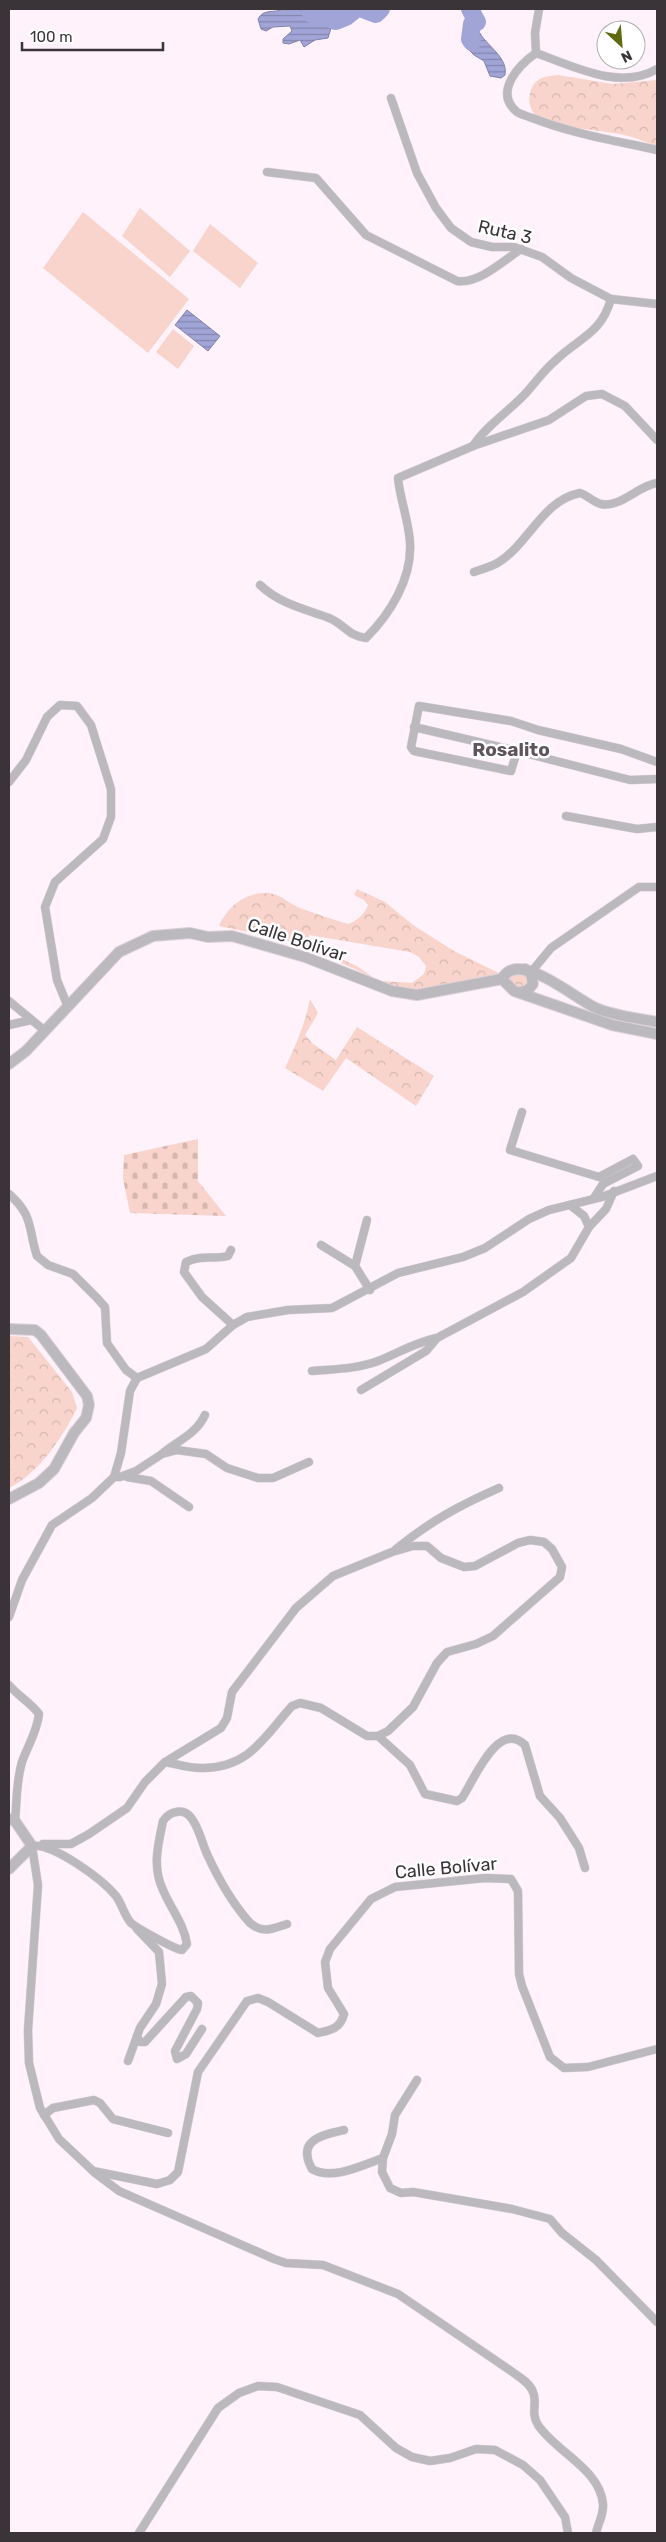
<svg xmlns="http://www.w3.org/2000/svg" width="666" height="2542" viewBox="0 0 666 2542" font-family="Rubik,sans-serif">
	<defs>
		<pattern id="forest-crowns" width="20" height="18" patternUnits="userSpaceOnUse" patternTransform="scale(1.25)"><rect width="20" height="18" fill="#f8d4cc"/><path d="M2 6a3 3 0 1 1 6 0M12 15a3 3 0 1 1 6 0" fill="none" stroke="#d5b7b0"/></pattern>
		<pattern id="cemetery-stones" width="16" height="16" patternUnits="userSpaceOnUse" patternTransform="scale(1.25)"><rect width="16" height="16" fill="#f8d4cc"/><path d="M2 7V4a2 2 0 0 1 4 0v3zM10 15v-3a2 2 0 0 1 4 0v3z" fill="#d5b7b0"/></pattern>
		<pattern id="water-rules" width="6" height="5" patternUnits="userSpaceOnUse" patternTransform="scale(1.25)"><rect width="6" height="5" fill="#a1a4d7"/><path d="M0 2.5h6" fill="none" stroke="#8486af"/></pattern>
	</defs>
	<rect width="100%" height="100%" fill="#fff2fb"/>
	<!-- forest -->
	<g fill="url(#forest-crowns)">
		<path d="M558,75L613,84L657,80V146C646,143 636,137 624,135C601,130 556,128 537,116C527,109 527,90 536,82C541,76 551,76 558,75Z"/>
		<path d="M357,889L385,902L413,925L454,951L501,974L500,977C472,982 406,1001 383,981L412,983L424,974L426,966L419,957L410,952L309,935V945L357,966L378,981L355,969L284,939L219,926C228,905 249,889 273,894C282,896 291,905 300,908C316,914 332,919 348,924C357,921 365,914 368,905L364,900L354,895Z"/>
		<polygon points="520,970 531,980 522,989 512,987 507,975"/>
		<path d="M310,999L318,1013L305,1035L312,1043L336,1060L357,1027L434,1076L416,1106L346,1058L323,1091L285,1068C296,1045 305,1024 310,999Z"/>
		<path d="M9,1336L28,1337L72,1392L77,1408C63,1437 38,1474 9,1488Z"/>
	</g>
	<!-- cemetery -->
	<polygon fill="url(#cemetery-stones)" points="198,1139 198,1181 226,1216 130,1213 123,1179 124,1155"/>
	<!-- pitch -->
	<g fill="#f8d4cc">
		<polygon points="140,208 190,251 170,277 122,236"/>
		<polygon points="83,212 189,299 148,353 43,268"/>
		<polygon points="210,224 258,263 240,288 193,251"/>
		<polygon points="173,329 194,346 178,369 156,352"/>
	</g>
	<!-- water -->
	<g fill="url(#water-rules)" stroke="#8282a7">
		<path d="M283,9H343L335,15L328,38L315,40L304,47L300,40L289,44L283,43V39L292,31L290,26L273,27L266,31L261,29L258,19C264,8 273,14 283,9Z"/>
		<path d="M477,22C476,42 509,53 505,75L501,78L490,76L484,61L474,55L465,46C465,36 467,26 477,22Z"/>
		<polygon points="187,310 220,336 208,351 175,325"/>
	</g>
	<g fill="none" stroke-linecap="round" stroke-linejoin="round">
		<!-- river -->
		<g stroke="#a1a4d7" stroke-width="18">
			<polyline points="363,9 376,14 381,9"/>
			<polyline points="470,9 477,22 472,24 470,39 472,42"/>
			<polyline points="311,14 318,14 336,21 346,17 356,9"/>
		</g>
		<defs>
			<g id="minor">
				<path d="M536,53C519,65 493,92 517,112C522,115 530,117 535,119C574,134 617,141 657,150"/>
				<path d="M536,53C573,66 620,91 657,69"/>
				<polyline points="536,53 535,33 539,9"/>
				<polyline points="391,98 417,173 436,208 451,228 471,242 492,247 514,247 542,257 571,278 611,299 657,304"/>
				<path d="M267,172L316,178L366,235L457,281C479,284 503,261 521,249"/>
				<path d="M473,446C486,426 508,412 525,394C535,383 544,370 556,360C580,337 601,334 611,299"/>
				<path d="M474,572C482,569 491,567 499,562C529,543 543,500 580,493C587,495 593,502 601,504C621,508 637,486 657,483"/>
				<path d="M260,585C280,604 305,609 329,618C344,624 348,636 366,638C390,614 412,579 410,543C409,521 400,500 398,478L473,446L549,420L586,396L602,394L625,406L657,440"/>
				<polyline points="414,727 517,751 511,771 414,751 411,747 419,706 511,721 538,730 621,749 657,762"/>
				<polyline points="517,751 630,780 657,779"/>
				<polyline points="9,782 26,760 47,717 60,705 77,706 91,725 111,789 111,817 103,839 55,882 45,907 57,980 68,1007"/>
				<polyline points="566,816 637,829 657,827"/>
				<polyline points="532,971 551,948 639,887 657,887"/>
				<polyline points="9,1001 45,1031"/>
				<polyline points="9,1025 31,1020"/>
				<polyline points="522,1112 510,1150 599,1177 633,1159 638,1166 603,1184 594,1198"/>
				<path d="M9,1194C34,1216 28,1229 37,1256L48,1265L73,1274L97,1298L105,1307L107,1343L126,1370L137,1378"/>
				<polyline points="570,1205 584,1216 589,1227"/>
				<polyline points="321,1245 355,1266 370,1290"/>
				<path d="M231,1250L228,1256C213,1260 204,1254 186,1262L184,1272L202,1297L233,1325"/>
				<polyline points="355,1266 367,1220"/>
				<path d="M312,1371C334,1369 357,1369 378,1361C398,1353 416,1342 437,1338L523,1292L571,1258L589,1227L606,1209L614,1191"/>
				<polyline points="361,1390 426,1351 437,1338"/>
				<path d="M163,1453C179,1440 196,1434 205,1415"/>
				<polyline points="114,1477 120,1477 136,1471 162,1454 177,1450 206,1454 227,1468 258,1478 273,1478 309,1462"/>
				<polyline points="127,1477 151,1481 189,1507"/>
				<path d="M396,1549C431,1521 458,1506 499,1488"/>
				<polyline points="9,1617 22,1580 52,1525 92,1498 114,1477 121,1453 130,1391 137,1378 206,1349 233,1325 247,1317 288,1310 332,1308 398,1273 463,1257 485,1248 529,1219 549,1210 602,1197 657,1176"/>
				<path d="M9,1685C18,1696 30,1702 39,1714C37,1732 28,1745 22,1762C16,1782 17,1801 15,1821"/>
				<path d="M378,1736L410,1765L425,1794L457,1801L462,1798C474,1780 498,1719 525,1745L540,1796L560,1818L579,1848L585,1868"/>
				<path d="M43,1844H71L89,1834L127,1808L145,1782L165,1762L221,1728L227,1718L232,1692L296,1608L333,1576L392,1552L413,1546H427L441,1558L464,1567L475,1566L518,1543L530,1540L544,1542L552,1549L562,1567L560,1577L493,1636L476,1644L447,1652L437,1663L413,1707L388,1731L378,1736H367L321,1708L300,1703L292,1706C264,1737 250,1767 204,1768C191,1769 177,1764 165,1762"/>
				<path d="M287,1924C272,1929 263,1934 250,1923C233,1904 218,1878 207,1854C202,1843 199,1828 192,1819C184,1807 170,1811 163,1821C158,1845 152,1867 163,1890C171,1909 184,1924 187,1944L182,1950C174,1949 137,1928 131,1923C124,1915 122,1904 116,1896C102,1879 53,1843 32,1846L38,1885L28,2030L29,2063L40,2108L59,2139L93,2171L157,2184L170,2180L178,2172L198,2072L247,2001L258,1998L268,2002L318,2033C331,2030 340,2029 344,2014L328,1988L325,1962L330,1949L371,1899L395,1887L485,1878L511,1879L518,1891L519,1974L522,1986L550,2057L564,2068L588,2067L657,2049"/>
				<polyline points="137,2036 140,2042 145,2042 186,1997 191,1996 198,2003 197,2009 175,2051 177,2059 186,2054 202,2029"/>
				<polyline points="128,2061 140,2028 156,2004 162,1984 159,1952 137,1929"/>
				<polyline points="417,2080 395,2115 392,2134 383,2158 382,2172 390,2188 401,2193 413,2192 512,2209 550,2219 562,2233 596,2260 657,2322"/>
				<polyline points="44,2115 53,2108 94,2100 100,2103 113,2119 168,2133"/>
				<path d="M344,2130C322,2135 296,2140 312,2169C332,2181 363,2165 383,2158"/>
				<path d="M95,2173L119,2191L274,2259L286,2263L323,2265L398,2294L511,2371C519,2377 530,2383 533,2392C538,2403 530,2412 538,2425C556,2452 600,2469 603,2504C604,2514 598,2524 596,2533"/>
				<polyline points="139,2533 218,2408 239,2393 258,2386 277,2387 360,2415 396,2448 412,2457 430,2461 450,2458 476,2449 495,2450 523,2465 540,2480 565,2517 568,2533"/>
			</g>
			<g id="tertiary">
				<path d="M502,979C518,948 575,999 596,1008C614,1016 638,1018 657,1022"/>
				<polyline points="502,979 514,991 612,1025 657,1034"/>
				<polyline points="521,992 528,990 533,984 531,974 525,969"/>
				<polyline points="9,1064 26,1051 119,952 153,936 190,933 208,937 232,936 305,957 392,991 417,995 502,979"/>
				<polyline points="9,1329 35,1330 41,1335 87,1396 89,1405 86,1418 74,1433 54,1469 39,1483 9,1499"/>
				<polyline points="9,1819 15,1821 32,1846 9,1869"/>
			</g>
		</defs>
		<!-- minor casing -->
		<use href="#minor" stroke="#dcd0d8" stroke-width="9"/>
		<!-- tertiary casing -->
		<use href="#tertiary" stroke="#dcd0d8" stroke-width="12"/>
		<!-- minor -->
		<use href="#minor" stroke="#bbb8be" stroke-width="8"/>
		<!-- tertiary -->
		<use href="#tertiary" stroke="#bbb8be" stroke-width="10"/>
	</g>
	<g text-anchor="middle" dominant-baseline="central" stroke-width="5" stroke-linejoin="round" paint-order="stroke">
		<!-- street labels -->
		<g font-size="18" fill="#3a3438" stroke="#fff">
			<text transform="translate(505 232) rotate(13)">Ruta 3</text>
			<text transform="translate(297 940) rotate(18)">Calle Bolívar</text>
			<text transform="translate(446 1868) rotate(-5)">Calle Bolívar</text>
		</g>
		<!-- neighbourhood labels -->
		<g font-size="19" font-weight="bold" fill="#60545c" stroke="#fff">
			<text x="511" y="749">Rosalito</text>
		</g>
	</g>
	<!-- border -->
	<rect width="666" height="2542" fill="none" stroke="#3a3438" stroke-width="20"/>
	<!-- north arrow -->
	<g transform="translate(621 45) rotate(154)"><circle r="24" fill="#ffffff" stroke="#b0aeaf"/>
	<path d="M0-4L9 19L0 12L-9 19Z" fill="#616a0f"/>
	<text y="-8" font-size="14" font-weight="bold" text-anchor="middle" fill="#3a3438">N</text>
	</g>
	<!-- scale -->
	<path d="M22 42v8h141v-8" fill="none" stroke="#3a3438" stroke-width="2.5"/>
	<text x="30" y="42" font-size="15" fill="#3a3438" stroke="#ffffff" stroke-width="4" paint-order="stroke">100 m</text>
</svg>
